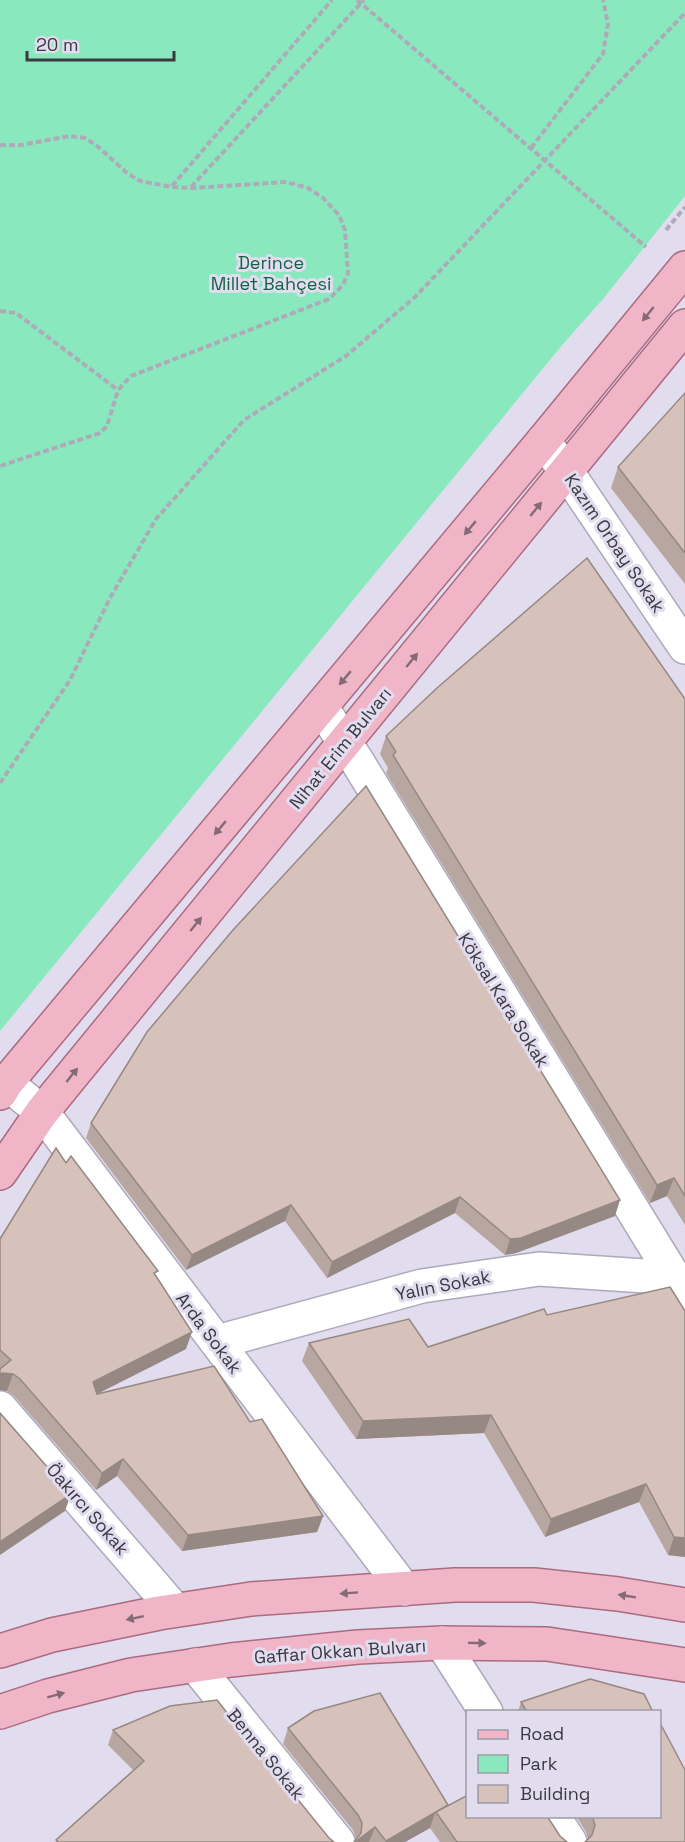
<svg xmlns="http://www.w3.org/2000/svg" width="685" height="1842" viewBox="0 0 685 1842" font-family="'Space Grotesk',sans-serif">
	<rect width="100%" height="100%" fill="#e1dcee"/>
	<!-- green -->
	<polygon fill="#8ae8bf" points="0,0 685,0 685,196 603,299 563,344 0,1031"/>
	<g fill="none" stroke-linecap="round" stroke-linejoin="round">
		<defs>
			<g id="minor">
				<polyline points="543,441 567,472 685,647"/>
				<polyline points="321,707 357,761 685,1295"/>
				<polyline points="6,1083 42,1112 404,1589"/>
				<polyline points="217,1342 422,1286 539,1269 675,1278"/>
				<polyline points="0,1408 175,1610"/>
				<polyline points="442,1643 486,1712"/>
				<polyline points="195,1665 338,1842"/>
				<polyline points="553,1816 570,1842"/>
			</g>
			<g id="major">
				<polyline points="0,1093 6,1083 543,441 685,268"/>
				<polyline points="0,1173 42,1112 685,326"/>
				<polyline points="0,1651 52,1635 159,1613 251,1599 455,1585 534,1585 618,1594 685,1605"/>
				<polyline points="0,1712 48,1696 131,1675 231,1660 358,1647 442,1643 547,1644 685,1665"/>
			</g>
		</defs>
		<!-- minor casing -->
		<use href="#minor" stroke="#ada9ba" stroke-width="36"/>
		<!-- major casing -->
		<use href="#major" stroke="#aa6b81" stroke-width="36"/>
		<!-- path -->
		<g stroke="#aeaab8" stroke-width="4" stroke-dasharray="6 3" stroke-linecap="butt">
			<polyline points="357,0 646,247"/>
			<polyline points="0,145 21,145 70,136 85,138 96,145 127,173 140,181 172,187 191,188 286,182 308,188 323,198 339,215 345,230 348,273 343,285 329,299 131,376 118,390 107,426 100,433 0,466"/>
			<polyline points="531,148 603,54 608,24 603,0"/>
			<polyline points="172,186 332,0"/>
			<polyline points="191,187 364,0"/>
			<polyline points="666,230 685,207"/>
			<polyline points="0,311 16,313 118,390"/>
			<polyline points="0,783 70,680 110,598 156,519 244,420 346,356 415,297 685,13"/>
		</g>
		<!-- minor -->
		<use href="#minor" stroke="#fff" stroke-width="33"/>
		<!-- major -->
		<use href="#major" stroke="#f0b6c8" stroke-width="33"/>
	</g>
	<!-- wall -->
	<g fill="#b8a7a0">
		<polygon points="685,393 685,584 611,488 618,467"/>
		<polygon points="685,699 685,1225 667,1196 650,1203 386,773 388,768 380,754 386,736"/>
		<polygon points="91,1123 615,1216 516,1253 505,1255 455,1213 327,1278 285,1221 186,1270 86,1138"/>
		<polygon points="66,1163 156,1276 186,1349 97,1394 250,1422 323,1516 317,1532 182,1551 117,1476 96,1490 14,1396 7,1391 0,1390 0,1239"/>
		<polygon points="685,1311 685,1557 668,1555 639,1502 545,1537 484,1433 356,1439 302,1361 309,1343 428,1347 547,1315"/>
		<polygon points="521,1702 653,1712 518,1712"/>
		<polygon points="288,1728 448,1805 560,1836 567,1842 440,1842 430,1828 405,1842 355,1842 356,1839 353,1830 283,1744"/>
		<polygon points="113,1730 256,1750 329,1838 334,1842 56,1842 56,1840 133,1770 108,1745"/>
		<polygon points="576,1816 660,1816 588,1839 586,1832"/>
	</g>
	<!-- shaded-wall -->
	<g fill="#968882">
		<polygon points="674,1178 667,1196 650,1203 657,1185"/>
		<polygon points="460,1197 455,1213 327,1278 332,1262"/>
		<polygon points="620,1200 615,1216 516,1253 505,1255 510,1239"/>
		<polygon points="291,1205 285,1221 186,1270 192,1255"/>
		<polygon points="192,1332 186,1349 87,1399 93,1382"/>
		<polygon points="3,1373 13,1374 7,1391 0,1390 0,1374"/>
		<polygon points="491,1415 484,1433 356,1439 363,1421"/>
		<polygon points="123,1459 117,1476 96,1490 102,1473"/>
		<polygon points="646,1484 639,1502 545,1537 551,1519"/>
		<polygon points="71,1494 65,1511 0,1555 0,1542"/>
		<polygon points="323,1516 317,1532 182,1551 188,1535"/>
		<polygon points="674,1537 685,1538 685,1557 668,1555"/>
		<polygon points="435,1813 430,1828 405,1842 385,1842 386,1841"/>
		<polygon points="375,1827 369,1842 355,1842"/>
	</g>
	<!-- building -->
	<g fill="#d6c2ba" stroke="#968882" stroke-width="1.5">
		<polygon points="685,393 685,553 618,467"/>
		<polygon points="587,558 685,699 685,1196 674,1178 657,1185 393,755 396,752 386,736 437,688"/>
		<polygon points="366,786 620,1200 521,1238 510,1239 460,1197 332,1262 291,1205 192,1255 91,1123 147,1032 233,930"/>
		<polygon points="56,1148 66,1163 71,1156 158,1271 154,1273 192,1332 93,1382 97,1394 214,1366 250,1422 262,1419 323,1516 188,1535 123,1459 102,1473 20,1379 13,1374 3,1373 0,1374 0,1369 11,1360 0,1350 0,1239"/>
		<polygon points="670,1287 685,1311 685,1538 674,1537 646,1484 551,1519 491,1415 363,1421 309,1343 409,1319 428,1347 544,1309 547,1315"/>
		<polygon points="0,1413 71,1494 0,1542"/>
		<polygon points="590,1679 644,1694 653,1712 527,1712 521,1702"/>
		<polygon points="380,1693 448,1805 386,1841 375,1827 355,1842 354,1842 361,1833 362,1823 358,1815 288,1728 314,1711"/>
		<polygon points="217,1700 256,1750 257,1749 329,1838 334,1842 59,1842 56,1840 144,1761 113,1730 170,1706"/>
		<polygon points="660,1723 685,1770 685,1842 585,1842 592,1835 595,1825 592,1816 660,1816"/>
		<polygon points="468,1795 468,1816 547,1816 560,1836 567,1842 457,1842 436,1812"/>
	</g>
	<!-- one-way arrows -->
	<defs><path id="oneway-solid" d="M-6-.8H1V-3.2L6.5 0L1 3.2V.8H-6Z" transform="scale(1.5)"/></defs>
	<g fill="#836a76">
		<use href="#oneway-solid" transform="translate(648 314) rotate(129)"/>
		<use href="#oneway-solid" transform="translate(536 509) rotate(-51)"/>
		<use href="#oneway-solid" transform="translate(470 528) rotate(130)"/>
		<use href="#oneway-solid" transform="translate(412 660) rotate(-51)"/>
		<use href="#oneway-solid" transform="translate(345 678) rotate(130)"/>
		<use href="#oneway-solid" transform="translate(220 828) rotate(130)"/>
		<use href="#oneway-solid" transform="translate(196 924) rotate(-51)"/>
		<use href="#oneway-solid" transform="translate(72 1075) rotate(-51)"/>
		<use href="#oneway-solid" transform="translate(349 1593) rotate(176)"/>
		<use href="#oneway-solid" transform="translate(627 1596) rotate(-171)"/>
		<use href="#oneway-solid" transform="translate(135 1618) rotate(168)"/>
		<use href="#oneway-solid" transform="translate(477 1643) rotate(1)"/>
		<use href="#oneway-solid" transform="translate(56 1695) rotate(-15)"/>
	</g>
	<g text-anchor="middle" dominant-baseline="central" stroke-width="6" stroke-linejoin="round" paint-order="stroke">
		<!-- park labels -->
		<g font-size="18" fill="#166146" stroke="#e1dcee">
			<text x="271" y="262">Derince<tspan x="271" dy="21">Millet Bahçesi</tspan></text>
		</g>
		<!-- street labels -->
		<g font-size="18" fill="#3a3840" stroke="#e1dcee">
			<text transform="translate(615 543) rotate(56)">Kazım Orbay Sokak</text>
			<text transform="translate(340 748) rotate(-51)">Nihat Erim Bulvarı</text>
			<text transform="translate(504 1000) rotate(58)">Köksal Kara Sokak</text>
			<text transform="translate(443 1285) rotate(-11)">Yalın Sokak</text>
			<text transform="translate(209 1333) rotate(53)">Arda Sokak</text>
			<text transform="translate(88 1509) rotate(49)">Öakırcı Sokak</text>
			<text transform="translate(340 1651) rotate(-4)">Gaffar Okkan Bulvarı</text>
			<text transform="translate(266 1754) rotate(51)">Benna Sokak</text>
		</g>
	</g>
	<!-- legend -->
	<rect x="466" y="1710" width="195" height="108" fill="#e1dcee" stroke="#9e9aa8" stroke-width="1.5"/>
	<rect x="478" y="1730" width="30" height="9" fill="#f0b6c8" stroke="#9e9aa8" stroke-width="1.5"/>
	<text x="520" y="1740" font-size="18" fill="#3a3840">Road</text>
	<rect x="478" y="1755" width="30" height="18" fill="#8ae8bf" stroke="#9e9aa8" stroke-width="1.5"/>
	<text x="520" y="1770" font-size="18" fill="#3a3840">Park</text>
	<rect x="478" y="1785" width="30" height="18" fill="#d6c2ba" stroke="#9e9aa8" stroke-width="1.5"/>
	<text x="520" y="1800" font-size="18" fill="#3a3840">Building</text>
	<!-- scale -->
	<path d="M27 51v9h147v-9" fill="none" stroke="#3a3840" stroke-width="3"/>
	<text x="36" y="51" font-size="18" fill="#3a3840" stroke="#e1dcee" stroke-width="4.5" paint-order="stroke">20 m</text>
</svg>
